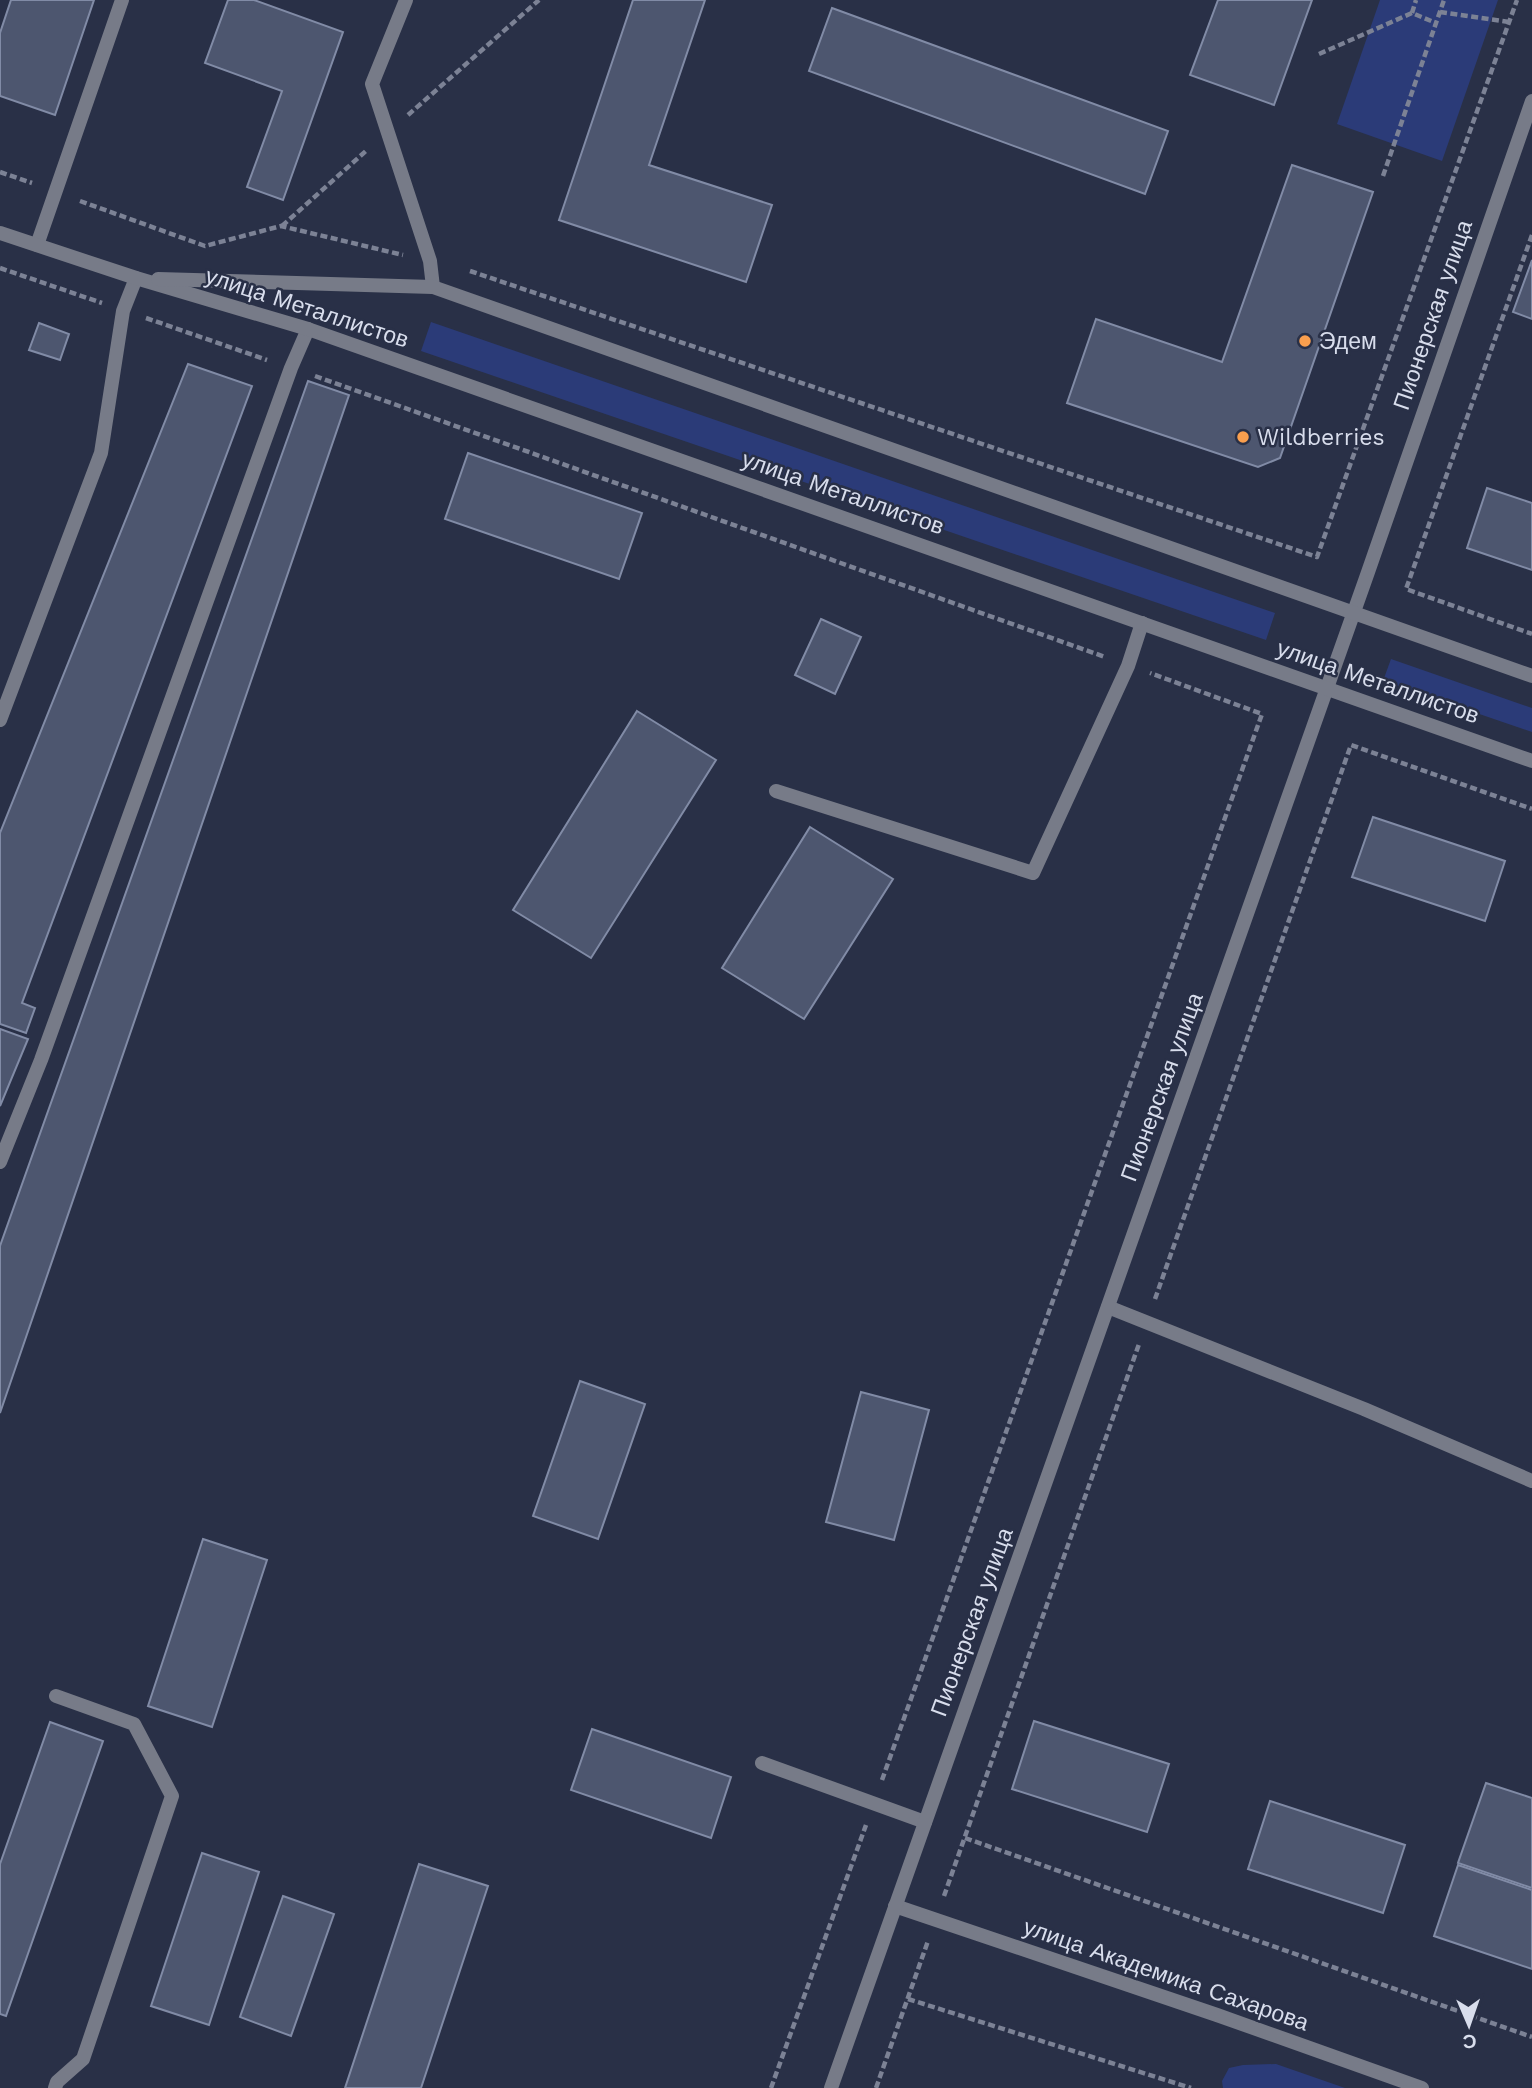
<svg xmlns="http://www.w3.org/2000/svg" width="1532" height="2088" viewBox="0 0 1532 2088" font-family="'Work Sans',sans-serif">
	<rect width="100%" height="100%" fill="#293047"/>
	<!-- green -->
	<g fill="#2b3b78">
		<polygon points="1380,0 1498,0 1442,161 1337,124"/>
		<polygon points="431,322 1275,613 1266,640 421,351"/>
		<polygon points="1391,659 1532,708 1532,732 1383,681"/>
		<polygon points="1276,2064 1345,2088 1223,2088 1222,2081 1229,2068 1243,2065"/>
	</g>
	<!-- building -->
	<g fill="#4d566f" stroke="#818ba6" stroke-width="2">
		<polygon points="11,0 94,0 55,115 0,96 0,33"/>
		<polygon points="228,0 254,0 343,32 283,200 247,187 282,91 205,63"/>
		<polygon points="633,0 705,0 649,165 772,205 746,282 559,220"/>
		<polygon points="1218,0 1312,0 1274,105 1190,75"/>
		<polygon points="832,8 1168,131 1145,194 809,71"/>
		<polygon points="1292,165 1373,192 1280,458 1258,467 1067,403 1096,319 1222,362"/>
		<polygon points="1532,260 1532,319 1513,312"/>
		<polygon points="39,323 69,334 60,360 29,350"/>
		<polygon points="188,364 252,386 22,1003 35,1008 26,1033 0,1024 0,833"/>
		<polygon points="308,381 349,395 0,1413 0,1246"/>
		<polygon points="468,453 642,513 619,579 445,519"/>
		<polygon points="1487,488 1532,503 1532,570 1467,548"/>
		<polygon points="821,619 861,637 835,694 795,675"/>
		<polygon points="637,711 716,760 591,958 513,910"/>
		<polygon points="1373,817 1505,861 1485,921 1352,877"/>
		<polygon points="810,827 893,879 804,1019 722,968"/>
		<polygon points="0,1029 28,1039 0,1106"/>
		<polygon points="580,1381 645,1404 598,1539 533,1516"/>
		<polygon points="861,1392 929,1410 894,1540 826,1522"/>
		<polygon points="203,1539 267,1560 212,1727 148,1706"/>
		<polygon points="1034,1721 1169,1764 1147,1832 1012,1789"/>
		<polygon points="50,1722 103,1741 6,2016 0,2014 0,1864"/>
		<polygon points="592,1729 731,1777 711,1838 571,1790"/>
		<polygon points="1486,1783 1532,1798 1532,1888 1458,1863"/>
		<polygon points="1270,1801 1405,1845 1383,1913 1248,1869"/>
		<polygon points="202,1853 259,1872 209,2025 151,2006"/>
		<polygon points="419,1864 488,1886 421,2088 345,2088"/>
		<polygon points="1458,1865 1532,1890 1532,1969 1434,1936"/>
		<polygon points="283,1896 334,1914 291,2036 240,2017"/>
	</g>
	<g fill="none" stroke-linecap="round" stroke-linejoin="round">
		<!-- path -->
		<g stroke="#7c8295" stroke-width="4.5" stroke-dasharray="7 3.5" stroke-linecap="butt">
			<polyline points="1440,12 1509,22"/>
			<polyline points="1412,13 1416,0"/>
			<polyline points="1319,54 1412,13 1436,23"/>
			<polyline points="408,115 539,0"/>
			<polyline points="0,172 32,183"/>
			<polyline points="1383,176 1444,0"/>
			<polyline points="80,201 205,246 281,226 403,255"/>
			<polyline points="282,226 367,150"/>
			<polyline points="1532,235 1406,589 1532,634"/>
			<polyline points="0,268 102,303"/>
			<polyline points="470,271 1317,557 1517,0"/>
			<polyline points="146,318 267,360"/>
			<polyline points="315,376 1105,657"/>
			<polyline points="1155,1299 1351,745 1532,809"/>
			<polyline points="882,1780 1262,714 1150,673"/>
			<polyline points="965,1838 1532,2037"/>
			<polyline points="944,1896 1139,1344"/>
			<polyline points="908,1999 1191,2088"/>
			<polyline points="771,2088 866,1825"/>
			<polyline points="876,2088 928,1941"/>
		</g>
		<!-- service -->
		<g stroke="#777b88" stroke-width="14">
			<polyline points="406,0 372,84 430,261 433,287"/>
			<polyline points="37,245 122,0"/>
			<polyline points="0,720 101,453 123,311 136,278"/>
			<polyline points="776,791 1033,873 1128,666 1142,623"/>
			<polyline points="0,1162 41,1060 291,368 308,329"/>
			<polyline points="1108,1307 1364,1409 1532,1481"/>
			<polyline points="762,1763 925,1822"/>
			<polyline points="55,2088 57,2082 83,2059 172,1796 134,1724 56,1696"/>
		</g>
		<!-- minor -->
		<g stroke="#777b88" stroke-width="14">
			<polyline points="895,1906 1217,2015 1422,2088"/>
			<polyline points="831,2088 1367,575 1532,101"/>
		</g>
		<!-- tertiary -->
		<g stroke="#777b88" stroke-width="14">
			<polyline points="0,233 136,278 308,329 1532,761"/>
			<polyline points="158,279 433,287 1532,676"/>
		</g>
	</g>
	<!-- markers -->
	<g fill="#fa9f4e" stroke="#293047" stroke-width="2.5">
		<circle cx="1305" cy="341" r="7"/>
		<circle cx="1243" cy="437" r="7"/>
	</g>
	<g text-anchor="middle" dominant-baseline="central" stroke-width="5" stroke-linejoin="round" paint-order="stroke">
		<!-- street labels -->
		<g font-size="23" fill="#d8ddec" stroke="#293047">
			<text transform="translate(307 308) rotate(18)">улица Металлистов</text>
			<text transform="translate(1433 315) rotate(-71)">Пионерская улица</text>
			<text transform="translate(843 493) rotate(19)">улица Металлистов</text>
			<text transform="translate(1378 682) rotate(19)">улица Металлистов</text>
			<text transform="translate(1162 1087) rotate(-70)">Пионерская улица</text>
			<text transform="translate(972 1622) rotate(-70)">Пионерская улица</text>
			<text transform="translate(1166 1975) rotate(19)">улица Академика Сахарова</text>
		</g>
		<!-- poi labels -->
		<g font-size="23" fill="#d8ddec" stroke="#293047" text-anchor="start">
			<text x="1319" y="341">Эдем</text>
			<text x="1257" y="437">Wildberries</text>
		</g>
	</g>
	<!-- north arrow -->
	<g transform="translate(1469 2025) rotate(178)" stroke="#293047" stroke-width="5" paint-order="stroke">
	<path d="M0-5L12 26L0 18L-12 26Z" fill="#d8ddec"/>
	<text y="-10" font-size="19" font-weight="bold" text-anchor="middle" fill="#d8ddec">С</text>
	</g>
</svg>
